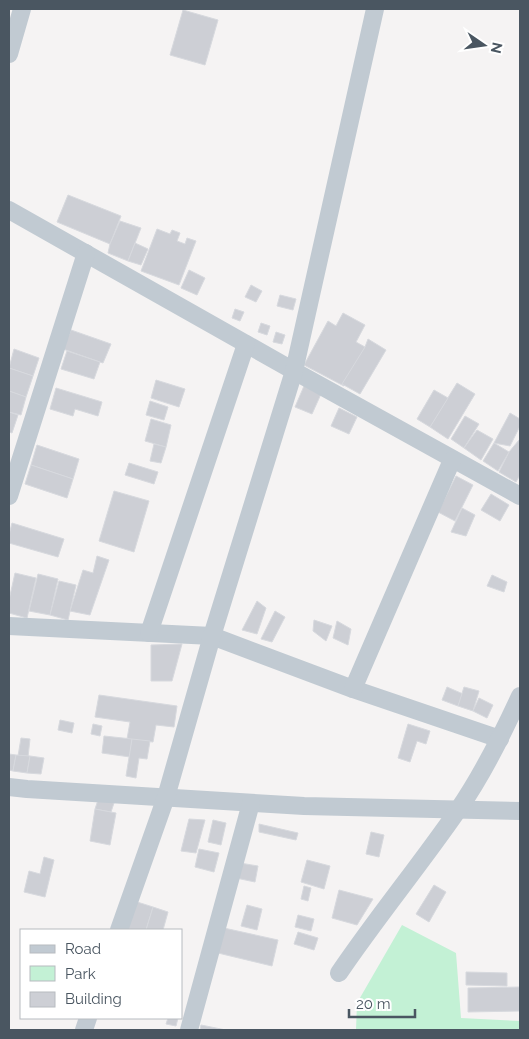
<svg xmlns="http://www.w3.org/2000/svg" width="529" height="1039" viewBox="0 0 529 1039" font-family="Raleway,sans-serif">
	<rect width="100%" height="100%" fill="#f5f3f3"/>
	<!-- green -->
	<polygon fill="#c3f1d5" points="402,925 456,953 461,1018 520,1021 520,1030 356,1030 357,1003"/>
	<!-- building -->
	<g fill="#cdcfd5" stroke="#d7d9de">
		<polygon points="183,10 218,20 205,65 170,55"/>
		<polygon points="68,195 121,216 110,244 57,222"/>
		<polygon points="120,221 141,228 128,261 108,253 110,244"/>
		<polygon points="157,229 170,234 172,230 180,233 177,241 185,244 187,238 196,241 179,285 141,271"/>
		<polygon points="135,243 148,249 141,265 128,261"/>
		<polygon points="189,270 205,278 197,295 181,288"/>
		<polygon points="251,285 262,291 256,302 245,297"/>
		<polygon points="280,295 296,299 293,310 277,306"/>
		<polygon points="235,309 244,312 240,321 232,318"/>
		<polygon points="343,313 365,325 356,342 365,347 344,386 304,365 328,321 336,326"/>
		<polygon points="261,323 270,326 267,335 258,332"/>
		<polygon points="71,330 111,344 103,363 63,349"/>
		<polygon points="276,332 285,335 282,344 273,342"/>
		<polygon points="368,339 386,350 360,394 342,384 365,347"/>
		<polygon points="14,349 39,358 33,376 9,368"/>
		<polygon points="67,351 100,362 94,379 61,369"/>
		<polygon points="9,368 33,376 26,397 9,391"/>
		<polygon points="156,380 185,389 179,407 151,398"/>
		<polygon points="457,383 475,394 448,439 430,427"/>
		<polygon points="304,386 321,394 312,414 295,407"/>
		<polygon points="56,388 102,402 98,416 75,409 73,416 50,409"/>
		<polygon points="434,390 448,398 430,427 417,419"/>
		<polygon points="9,391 26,397 21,415 9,412"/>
		<polygon points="150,401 168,407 164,420 146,415"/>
		<polygon points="339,408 357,417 349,434 331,426"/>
		<polygon points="9,412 18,415 12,433 9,432"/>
		<polygon points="510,413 520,419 520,426 510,446 494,443"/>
		<polygon points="465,416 479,424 464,448 451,439"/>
		<polygon points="151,419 171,425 166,447 145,441"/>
		<polygon points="477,430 493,439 481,460 464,448"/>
		<polygon points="519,440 520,441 520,475 516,482 499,472 509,452"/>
		<polygon points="494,443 509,452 498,471 483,461"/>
		<polygon points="154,444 166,447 161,463 150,461"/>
		<polygon points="37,445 79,459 73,479 31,465"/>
		<polygon points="129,463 158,472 154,484 125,475"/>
		<polygon points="31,465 73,479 67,498 25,484"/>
		<polygon points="456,476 473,485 455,521 438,512"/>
		<polygon points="114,491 149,501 134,552 99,541"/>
		<polygon points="491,494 509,505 500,521 481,510"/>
		<polygon points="462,508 475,515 466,536 451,532"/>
		<polygon points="12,523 64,539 58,557 9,543 9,535"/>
		<polygon points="97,556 109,560 90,615 70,611 83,570 93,573"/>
		<polygon points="15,573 36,578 27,618 9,613 9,600"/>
		<polygon points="38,574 58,579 50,615 29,611"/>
		<polygon points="492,575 507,582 504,592 487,586"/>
		<polygon points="59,581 76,585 68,620 50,615"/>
		<polygon points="257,601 266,608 257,634 242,630"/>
		<polygon points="275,611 285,617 272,642 261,639"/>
		<polygon points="314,620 332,626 326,641 313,631"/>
		<polygon points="337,621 351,629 348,645 333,638"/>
		<polygon points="182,644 172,681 151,681 151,645"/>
		<polygon points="447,687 463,694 458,706 442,700"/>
		<polygon points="464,687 479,691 473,711 458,706"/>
		<polygon points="99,695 177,706 174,727 156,725 153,742 127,739 130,722 95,717"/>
		<polygon points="479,698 493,705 487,718 473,711"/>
		<polygon points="60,720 74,723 72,733 58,730"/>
		<polygon points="93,724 102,726 100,736 91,734"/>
		<polygon points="408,724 430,731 426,744 417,741 410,762 398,758"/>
		<polygon points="104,736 132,739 130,757 102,753"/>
		<polygon points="21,738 30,739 28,757 18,756"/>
		<polygon points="132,739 150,741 147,759 139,758 136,778 126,776"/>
		<polygon points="9,754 16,755 13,771 9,770"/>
		<polygon points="16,755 30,756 27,773 13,771"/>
		<polygon points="30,756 44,758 41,774 27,773"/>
		<polygon points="98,800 114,803 111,812 95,809"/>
		<polygon points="95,809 116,813 110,845 90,841"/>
		<polygon points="189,819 205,820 196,853 181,851"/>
		<polygon points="213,820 226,823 221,845 208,842"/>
		<polygon points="259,824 298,833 296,840 259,832"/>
		<polygon points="371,832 384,835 379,857 366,854"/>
		<polygon points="199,849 219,853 214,872 195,867"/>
		<polygon points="44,857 54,860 45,897 24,892 29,871 40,874"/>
		<polygon points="307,860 330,866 324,889 301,882"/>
		<polygon points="240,863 258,866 255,882 236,878"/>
		<polygon points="434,885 446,892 429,922 416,914"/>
		<polygon points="304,886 311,888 308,901 301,899"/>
		<polygon points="339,890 373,899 357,925 332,918"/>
		<polygon points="134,901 153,907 146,930 126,930"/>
		<polygon points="247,905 262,909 257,930 241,926"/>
		<polygon points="153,907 168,912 163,930 146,930"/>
		<polygon points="298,915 314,919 311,931 295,927"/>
		<polygon points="224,928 278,940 272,966 218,953"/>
		<polygon points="298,932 318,938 314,950 294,944"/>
		<polygon points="466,972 507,973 507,986 466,985"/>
		<polygon points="520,987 520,1011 468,1012 468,988"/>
		<polygon points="168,1018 178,1018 176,1026 166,1024"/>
		<polygon points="201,1025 226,1030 200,1030"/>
	</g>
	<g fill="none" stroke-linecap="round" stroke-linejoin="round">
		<!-- street -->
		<g stroke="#c1cad2" stroke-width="18">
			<polyline points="9,54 22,9"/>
			<polyline points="9,210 294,371 520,496"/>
			<polyline points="9,496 86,253"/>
			<polyline points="9,626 212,636 353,689 500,739"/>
			<polyline points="149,633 246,344"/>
			<polyline points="353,689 452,460"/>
			<polyline points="9,787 27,789 304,806 520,811"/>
			<polyline points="119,930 166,797 212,636 294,371 375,9"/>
			<path d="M339,973C377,917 420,865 458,810C483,774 502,735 520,696"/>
			<polyline points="84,1030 88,1018"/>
			<polyline points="189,1030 251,803"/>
		</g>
	</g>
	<!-- border -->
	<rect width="529" height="1039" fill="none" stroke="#4a5661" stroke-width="20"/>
	<!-- legend -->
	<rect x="20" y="929" width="162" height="90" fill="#ffffff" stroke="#b7bbc0"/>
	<rect x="30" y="945" width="25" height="8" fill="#c1cad2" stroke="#b7bbc0"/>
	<text x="65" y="954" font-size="15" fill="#4a5661">Road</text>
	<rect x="30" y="966" width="25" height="15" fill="#c3f1d5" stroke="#b7bbc0"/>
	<text x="65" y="979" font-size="15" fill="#4a5661">Park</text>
	<rect x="30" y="992" width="25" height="15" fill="#cdcfd5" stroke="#b7bbc0"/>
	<text x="65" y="1004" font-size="15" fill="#4a5661">Building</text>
	<!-- north arrow -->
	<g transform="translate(484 45) rotate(103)" stroke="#ffffff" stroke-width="4" paint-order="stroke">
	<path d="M0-4L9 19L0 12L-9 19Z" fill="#4a5661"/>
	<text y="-8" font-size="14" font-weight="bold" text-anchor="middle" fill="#4a5661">N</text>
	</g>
	<!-- scale -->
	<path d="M349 1009v8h66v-8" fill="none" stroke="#4a5661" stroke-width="2.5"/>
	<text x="356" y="1009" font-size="15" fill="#4a5661" stroke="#ffffff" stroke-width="4" paint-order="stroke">20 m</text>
</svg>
